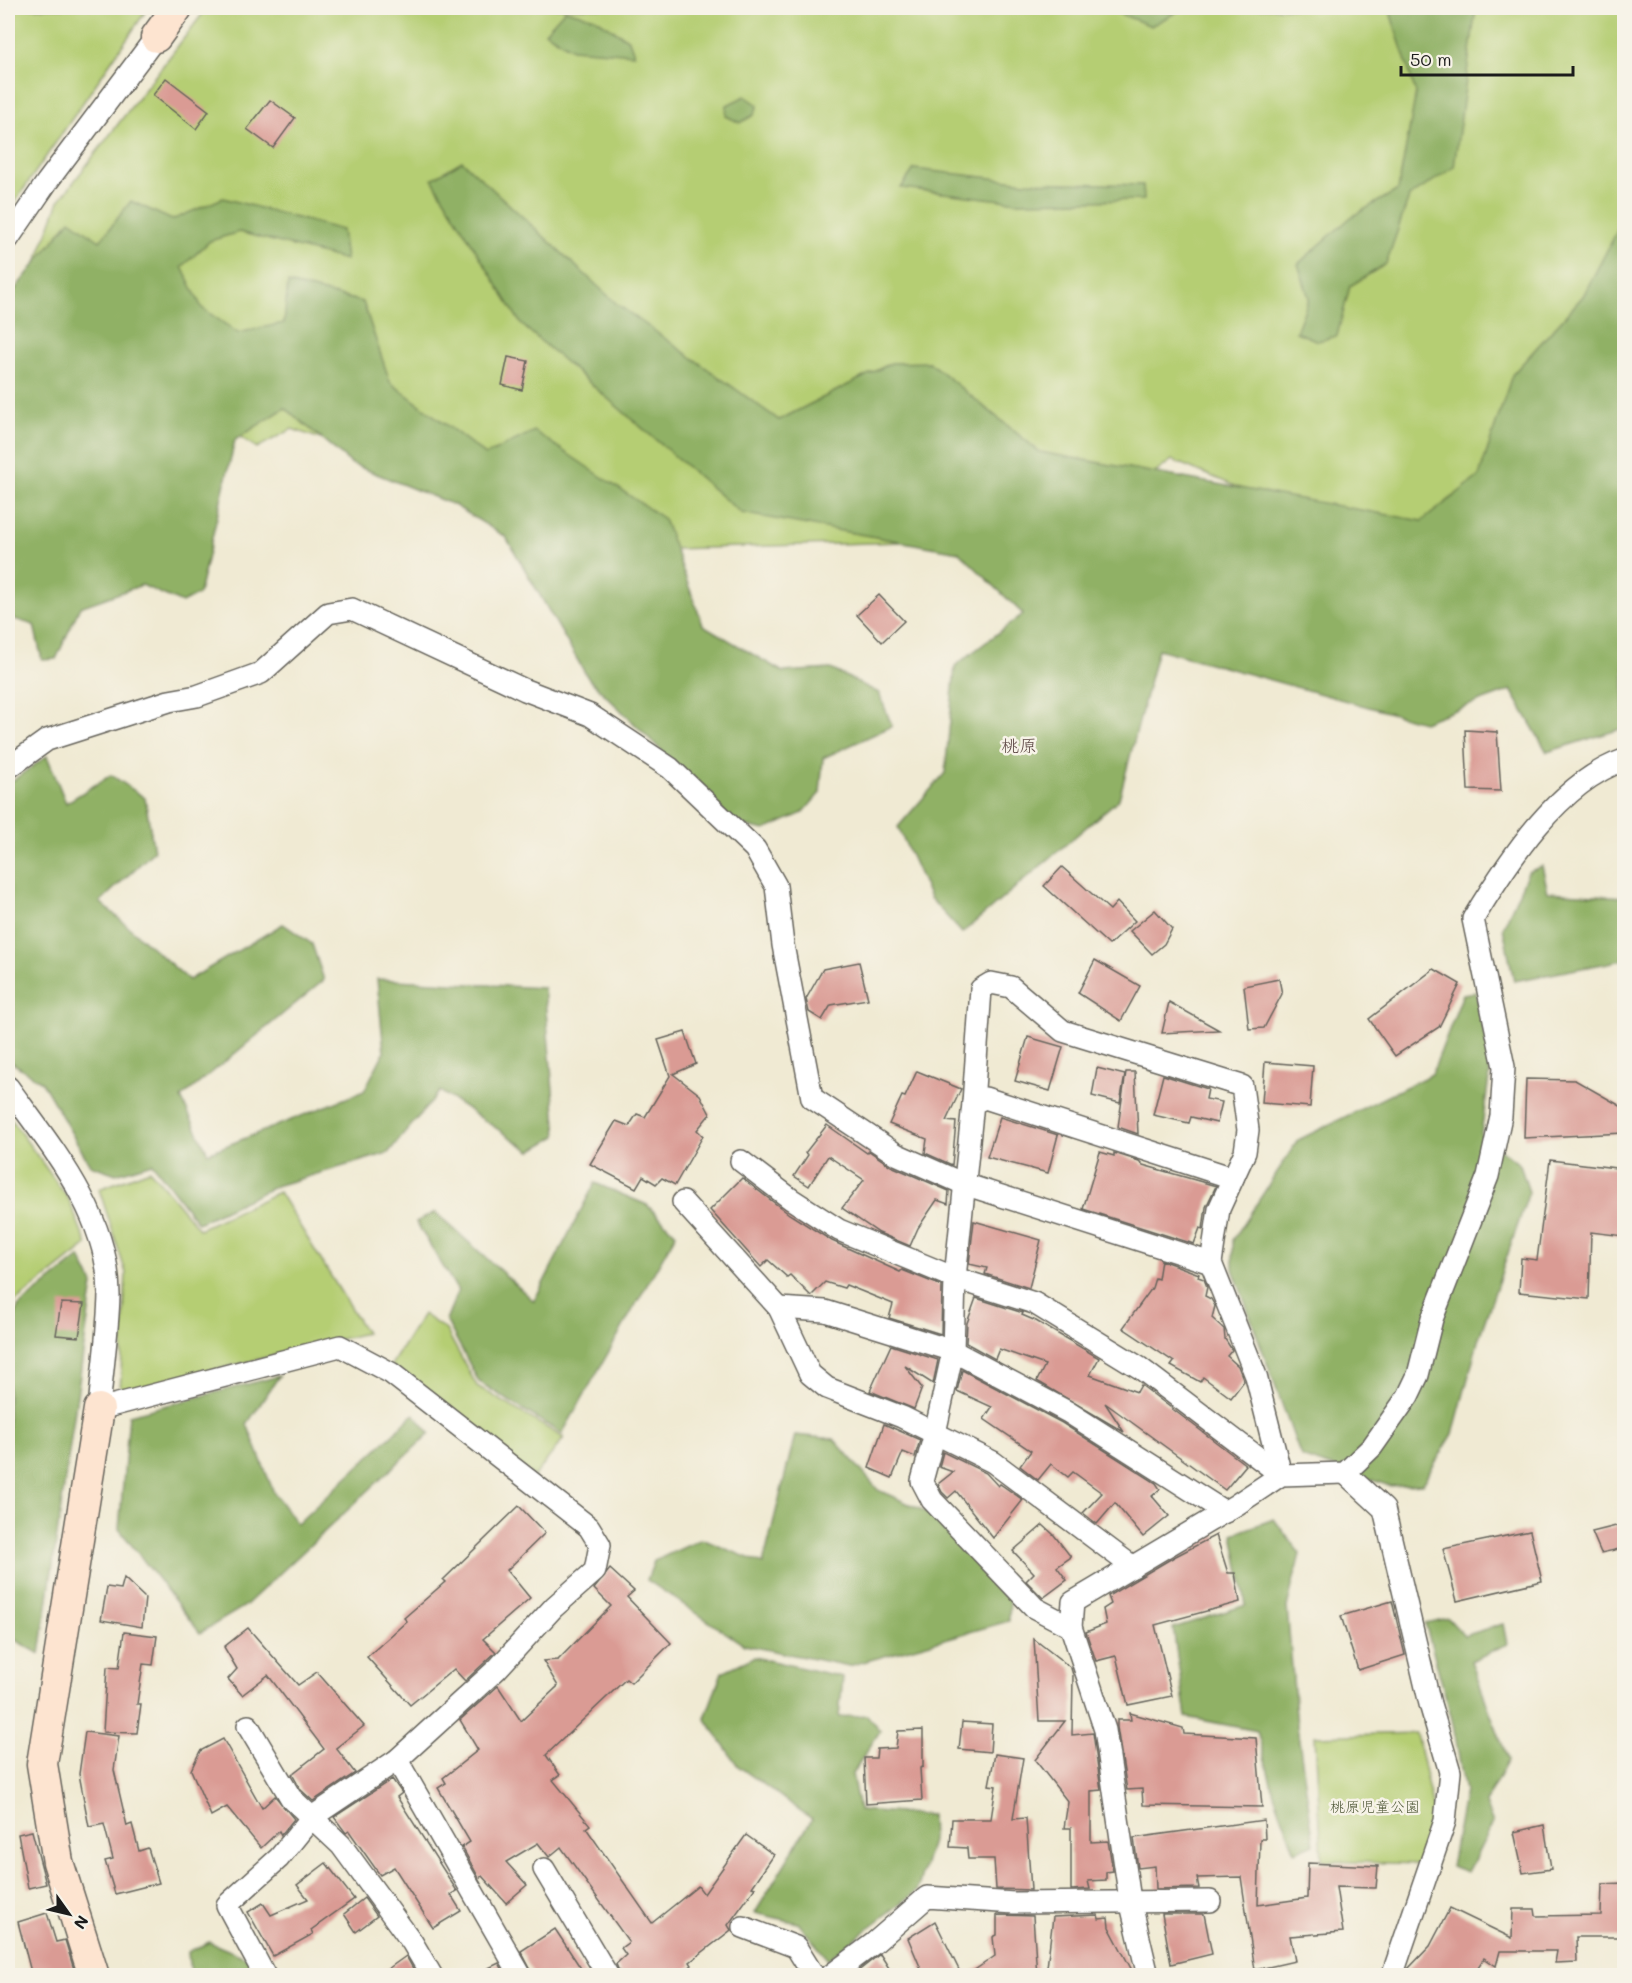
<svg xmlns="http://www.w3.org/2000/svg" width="1632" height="1983" viewBox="0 0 1632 1983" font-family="Mali,'Klee One',sans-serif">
	<rect width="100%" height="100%" fill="#f7f3e8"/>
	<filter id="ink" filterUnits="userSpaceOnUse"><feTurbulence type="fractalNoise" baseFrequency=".0167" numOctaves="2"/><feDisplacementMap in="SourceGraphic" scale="12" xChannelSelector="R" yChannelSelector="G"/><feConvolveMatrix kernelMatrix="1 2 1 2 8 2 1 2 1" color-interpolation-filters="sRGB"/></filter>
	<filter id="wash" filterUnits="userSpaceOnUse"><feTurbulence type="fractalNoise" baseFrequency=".008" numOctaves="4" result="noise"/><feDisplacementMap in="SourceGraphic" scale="24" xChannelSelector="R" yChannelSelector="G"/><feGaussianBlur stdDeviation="1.35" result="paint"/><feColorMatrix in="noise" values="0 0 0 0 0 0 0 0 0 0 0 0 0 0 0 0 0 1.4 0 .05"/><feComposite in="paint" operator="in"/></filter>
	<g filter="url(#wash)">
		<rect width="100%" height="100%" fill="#f0ead3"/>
		<!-- green -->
		<g fill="#b5ce73" stroke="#687548" stroke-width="1.5">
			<polygon points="8,8 148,8 8,212"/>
			<polygon points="207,8 1624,8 1624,251 1461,536 1361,538 1172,460 1071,537 671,549 375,458 292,429 257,448 24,295 59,201"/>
			<polygon points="8,1115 69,1200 87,1245 14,1303 8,1325"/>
			<polygon points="150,1170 199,1229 279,1192 366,1333 120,1393 126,1273 99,1189"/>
			<polygon points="423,1314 446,1330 477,1386 564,1438 534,1477 391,1365"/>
			<polygon points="1416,1733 1433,1809 1421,1864 1325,1861 1322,1859 1315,1736"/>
		</g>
		<!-- forest -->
		<g fill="#90b165" stroke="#566640" stroke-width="1.5">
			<polygon points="1105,8 1184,8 1151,26"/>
			<polygon points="1393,8 1476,8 1454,167 1409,197 1386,264 1350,286 1337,336 1318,341 1296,332 1309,298 1298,264 1351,217 1398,190 1416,93 1391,15"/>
			<polygon points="565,10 595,18 629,40 634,54 572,49 545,32"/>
			<polygon points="745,96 758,105 754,115 740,123 726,116 727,105"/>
			<polygon points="462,161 617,304 779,420 891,363 929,362 1040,452 1422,521 1479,476 1512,375 1583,296 1624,218 1624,728 1547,752 1511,690 1423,722 1158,649 1119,799 962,933 930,898 898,827 945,773 955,666 1023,614 959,552 741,513 521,324 432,179"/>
			<polygon points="914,169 1026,182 1143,185 1144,200 1018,202 901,188"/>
			<polygon points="223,198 342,230 346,260 239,232 210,241 182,267 202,308 238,333 284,323 288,283 363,302 390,382 486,455 534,431 664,519 703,625 783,672 831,669 879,693 892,726 823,758 820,793 803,813 765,830 736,824 588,678 506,537 454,505 352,464 285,408 235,440 199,594 182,603 142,585 80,607 56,659 42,660 34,625 8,617 8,298 70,220 100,241 131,201 172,220"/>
			<polygon points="47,756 66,803 111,775 145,798 154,851 100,902 189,980 283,924 312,944 324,980 181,1098 208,1153 364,1091 384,1052 377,979 544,988 557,1136 531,1151 440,1091 388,1153 276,1186 198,1223 152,1163 116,1174 90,1165 42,1082 8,1060 8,784"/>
			<polygon points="1542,866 1548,892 1624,897 1624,960 1514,981 1503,928 1528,872"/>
			<polygon points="1476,992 1491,1064 1481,1134 1520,1165 1529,1192 1478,1341 1453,1434 1422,1484 1390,1486 1301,1457 1233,1269 1233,1240 1298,1140 1432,1074 1463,994"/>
			<polygon points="595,1183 647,1205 676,1234 562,1434 479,1382 446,1320 458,1291 416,1222 435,1212 534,1301"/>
			<polygon points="80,1257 93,1284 40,1654 8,1636 8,1340 18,1307"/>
			<polygon points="279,1376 247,1424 274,1493 297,1524 414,1414 430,1433 245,1606 200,1633 119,1529 129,1415"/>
			<polygon points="795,1435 834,1439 878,1490 929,1513 1010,1596 1009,1621 849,1666 744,1645 647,1580 654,1561 702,1539 763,1564"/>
			<polygon points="1274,1519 1300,1554 1287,1607 1297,1726 1314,1844 1295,1852 1275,1797 1257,1731 1186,1717 1173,1628 1246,1605 1233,1534"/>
			<polygon points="1448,1618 1464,1636 1503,1624 1507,1644 1471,1661 1508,1760 1485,1803 1493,1823 1468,1872 1451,1866 1465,1791 1452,1719 1425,1623"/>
			<polygon points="754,1657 843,1677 839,1717 867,1715 880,1731 852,1774 859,1810 931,1815 932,1841 917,1891 828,1959 798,1923 755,1913 812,1819 738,1766 705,1718 722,1672"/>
			<polygon points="209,1942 254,1961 254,1972 248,1976 190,1975 188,1952"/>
		</g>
		<g id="blocks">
			<!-- building -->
			<g fill="#da9b94">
				<polygon points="166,78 209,111 196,129 153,95"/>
				<polygon points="270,100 295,118 273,148 247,129"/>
				<polygon points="508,357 528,361 522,390 502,385"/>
				<polygon points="879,595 904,621 882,642 857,615"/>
				<polygon points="1465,730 1497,732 1501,791 1468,790"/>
				<polygon points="1062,867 1110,910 1117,902 1135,921 1109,945 1044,886"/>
				<polygon points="1155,910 1172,929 1164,944 1152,954 1130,931"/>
				<polygon points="1095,960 1140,986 1121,1021 1078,993"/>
				<polygon points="859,962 868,999 831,1005 822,1020 809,1012 806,999 823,969"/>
				<polygon points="1434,969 1460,984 1439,1027 1395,1056 1369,1019"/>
				<polygon points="1279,979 1282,994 1264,1028 1249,1029 1244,986"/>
				<polygon points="1169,1002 1219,1030 1162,1033"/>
				<polygon points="685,1032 696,1064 673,1074 700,1095 710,1114 697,1130 703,1136 675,1185 662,1178 656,1184 643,1176 636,1188 590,1164 616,1121 629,1126 637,1114 645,1117 670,1076 658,1040"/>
				<polygon points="1028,1037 1063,1047 1050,1091 1015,1081"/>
				<polygon points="1265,1062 1313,1066 1310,1107 1262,1103"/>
				<polygon points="1097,1068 1125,1075 1120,1103 1092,1096"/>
				<polygon points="917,1071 961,1089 946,1121 956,1122 952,1165 925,1153 927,1139 889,1124 902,1096 905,1097"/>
				<polygon points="1126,1072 1135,1072 1138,1134 1118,1127"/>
				<polygon points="1163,1075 1208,1089 1206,1099 1222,1102 1217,1123 1191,1117 1189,1123 1153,1115"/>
				<polygon points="1526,1079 1575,1080 1624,1108 1624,1133 1524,1138"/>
				<polygon points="1000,1117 1058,1135 1048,1173 987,1157"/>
				<polygon points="827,1125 867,1153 869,1151 891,1166 949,1191 948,1204 937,1200 918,1228 910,1246 879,1233 842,1208 864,1180 828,1156 809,1186 794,1176 808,1155 805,1153"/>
				<polygon points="1100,1152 1114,1156 1114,1153 1139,1161 1143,1165 1216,1186 1206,1207 1203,1229 1200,1228 1194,1244 1083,1209"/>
				<polygon points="1550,1160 1624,1169 1624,1236 1591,1232 1589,1299 1519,1292 1521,1258 1537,1260"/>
				<polygon points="742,1178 789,1214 832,1241 900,1272 902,1270 942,1286 941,1334 889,1318 893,1304 846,1285 844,1288 825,1282 811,1296 790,1275 787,1277 768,1260 761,1267 710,1210"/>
				<polygon points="974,1221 1041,1240 1029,1288 985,1274 987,1268 969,1264"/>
				<polygon points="1161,1260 1199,1274 1198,1277 1204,1279 1207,1287 1205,1296 1211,1299 1215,1306 1212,1318 1224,1329 1225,1339 1232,1350 1227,1356 1238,1366 1244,1381 1231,1398 1203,1377 1200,1382 1171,1366 1174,1362 1123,1328 1152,1288 1155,1278 1158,1279"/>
				<polygon points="976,1298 1023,1313 1022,1315 1036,1321 1099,1358 1090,1375 1137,1392 1141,1385 1246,1465 1225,1490 1105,1403 1124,1432 1037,1381 1045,1365 999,1349 995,1359 966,1343 967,1323"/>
				<polygon points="61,1303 84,1304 79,1337 56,1335"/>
				<polygon points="891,1345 938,1360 933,1384 905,1366 922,1388 914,1409 870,1391"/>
				<polygon points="962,1370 1062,1423 1156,1483 1160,1489 1152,1496 1169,1516 1143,1537 1115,1503 1097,1524 1083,1513 1102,1493 1073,1472 1068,1477 1051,1464 1038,1480 1020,1466 1031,1451 984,1419 992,1407 957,1391"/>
				<polygon points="884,1424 920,1440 915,1457 903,1452 892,1478 869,1468"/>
				<polygon points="943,1452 986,1473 998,1486 1000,1484 1023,1500 993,1538 956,1491 948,1498 942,1492 938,1484 953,1472 939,1467"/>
				<polygon points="519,1506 545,1533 507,1570 530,1598 483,1639 496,1652 465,1681 454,1669 410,1705 367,1657 407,1621 404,1618 445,1582 443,1580"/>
				<polygon points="1624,1524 1624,1548 1601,1553 1592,1532"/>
				<polygon points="1043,1525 1054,1535 1071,1557 1057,1567 1067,1580 1043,1598 1026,1581 1034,1573 1013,1551"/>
				<polygon points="1530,1531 1542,1581 1457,1601 1443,1549"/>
				<polygon points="1216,1535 1228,1573 1235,1573 1240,1602 1155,1625 1172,1696 1128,1705 1116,1656 1096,1661 1086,1632 1106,1624 1103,1609 1111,1604 1108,1596 1174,1557"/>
				<polygon points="610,1569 634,1591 627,1597 671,1643 631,1683 626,1679 546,1755 560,1775 553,1780 590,1825 586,1828 652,1923 698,1886 704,1894 746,1835 774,1855 752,1887 755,1888 728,1925 731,1930 690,1962 692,1965 679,1976 621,1976 616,1964 626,1955 621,1948 629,1942 561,1847 549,1857 538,1843 506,1862 527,1885 506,1903 482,1876 479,1878 462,1847 470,1842 438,1788 446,1783 443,1778 478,1750 460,1720 498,1686 521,1721 558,1686 543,1661 558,1660 611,1606 594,1589"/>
				<polygon points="124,1578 145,1598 142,1627 101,1620 107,1587 121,1589"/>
				<polygon points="1392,1601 1405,1655 1358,1670 1341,1616"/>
				<polygon points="248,1628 298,1685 317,1672 364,1726 336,1748 355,1773 313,1801 301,1790 292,1774 324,1749 268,1675 242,1695 228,1679 237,1669 224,1647"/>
				<polygon points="124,1632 157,1636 153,1665 143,1664 137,1704 141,1704 137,1733 103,1732 107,1667 119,1668"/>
				<polygon points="1034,1639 1071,1668 1073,1675 1072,1735 1093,1733 1101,1790 1091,1791 1091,1842 1108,1841 1113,1871 1106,1872 1106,1880 1088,1881 1090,1889 1071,1890 1071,1828 1064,1828 1068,1802 1035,1760 1065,1721 1039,1721"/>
				<polygon points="1130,1713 1183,1728 1184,1734 1256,1738 1262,1807 1143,1805 1142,1789 1127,1790 1117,1727 1117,1720 1131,1720"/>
				<polygon points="962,1722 992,1724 990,1752 959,1749"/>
				<polygon points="923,1730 923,1767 920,1768 922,1800 866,1804 864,1758 876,1758 877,1749 896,1748 898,1731"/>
				<polygon points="85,1732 119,1736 114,1770 127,1826 132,1824 139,1851 148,1848 159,1883 115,1894 105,1861 113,1859 104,1824 89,1827 79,1774"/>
				<polygon points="223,1739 262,1808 275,1796 294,1819 281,1835 279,1831 261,1848 227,1807 211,1816 191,1770 200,1751"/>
				<polygon points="995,1754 1023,1758 1013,1819 1026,1818 1031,1890 996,1889 994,1859 968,1859 967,1848 950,1847 952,1819 991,1819 996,1786 989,1785"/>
				<polygon points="392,1779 402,1793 397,1797 457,1891 451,1895 461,1911 433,1928 394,1867 380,1875 349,1831 346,1833 334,1817"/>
				<polygon points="1264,1820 1265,1839 1260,1839 1258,1905 1307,1898 1308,1863 1378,1866 1376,1888 1336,1887 1343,1932 1290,1936 1295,1961 1255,1970 1241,1877 1197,1878 1199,1888 1156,1889 1155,1866 1138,1868 1134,1838"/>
				<polygon points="1544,1825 1551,1869 1523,1873 1514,1832"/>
				<polygon points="32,1831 46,1884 28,1888 18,1834"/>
				<polygon points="326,1863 354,1899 311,1930 313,1934 273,1956 248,1912 263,1903 271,1915 308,1899 297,1885"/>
				<polygon points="1624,1883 1624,1937 1576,1937 1577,1962 1555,1963 1557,1951 1500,1951 1496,1966 1484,1958 1472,1976 1406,1976 1408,1969 1430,1946 1450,1908 1512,1938 1513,1909 1535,1909 1536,1916 1601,1915 1602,1884"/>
				<polygon points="364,1898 377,1916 356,1932 344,1914"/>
				<polygon points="47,1913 56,1942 65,1940 76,1976 32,1976 18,1922"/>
				<polygon points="1162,1914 1204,1914 1212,1954 1171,1964"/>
				<polygon points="997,1915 1033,1916 1037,1976 966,1976 995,1956 993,1937 997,1935"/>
				<polygon points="1098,1915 1099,1919 1108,1918 1109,1927 1135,1976 1046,1976 1053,1917"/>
				<polygon points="935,1921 962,1976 924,1976 908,1938"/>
				<polygon points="555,1929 586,1976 534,1976 521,1951"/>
				<polygon points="880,1954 894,1976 852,1976"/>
				<polygon points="406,1956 417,1976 378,1976"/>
				<polygon points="499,1963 506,1976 472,1976"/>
			</g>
		</g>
	</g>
	<g filter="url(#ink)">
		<use href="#blocks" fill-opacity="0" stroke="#66645c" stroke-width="1.5"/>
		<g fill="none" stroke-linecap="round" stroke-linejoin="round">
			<defs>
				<g id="street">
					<polyline points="8,239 47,182 156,37"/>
					<polyline points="8,768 47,740 169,701 197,696 261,673 328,613 352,609 525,690 590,715 670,768 755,849 776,886 783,945 812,1098 896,1154 964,1184 1211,1263"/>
					<path d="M8,1087C52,1148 109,1215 109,1295C108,1333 102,1372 99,1409L340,1346L391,1373L589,1527L600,1545L595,1571L554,1607L497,1669L397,1760L312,1817L279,1858L227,1905L265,1976"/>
					<polyline points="973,1103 981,989 991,983 1011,987 1063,1031 1242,1086 1248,1130 1245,1152 1219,1209 1211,1263 1256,1376 1281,1475"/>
					<polyline points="741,1161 791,1199 839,1230 955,1278 1034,1303 1140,1368 1281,1475"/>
					<polyline points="683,1202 779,1308 810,1374 827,1388 902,1417 993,1462 1133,1567"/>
					<polyline points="779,1308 825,1311 953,1351 1068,1412 1225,1512"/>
					<polyline points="1345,1473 1384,1509 1430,1704 1450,1772 1445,1821 1392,1976"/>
					<polyline points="1071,1627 1035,1608 932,1500 922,1481 935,1433 953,1351 955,1278 973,1103 985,1098 1233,1178"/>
					<polyline points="248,1726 291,1798 341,1845 412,1942 432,1976"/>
					<polyline points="397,1760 521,1976"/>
					<polyline points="544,1869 608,1976"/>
					<polyline points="743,1927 796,1947 814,1976"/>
					<polyline points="830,1976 873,1944 927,1897 1014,1903 1210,1901"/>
					<path d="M1148,1976L1130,1900L1105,1730L1071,1627L1073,1602L1236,1505L1281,1475L1345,1473L1372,1447L1408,1396L1418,1375L1432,1319L1488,1176L1501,1116L1504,1067L1473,919C1508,861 1558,783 1624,760"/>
				</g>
				<g id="secondary">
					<polyline points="156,37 177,8"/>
					<polyline points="94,1976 58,1862 42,1764 99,1409"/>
				</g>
			</defs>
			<!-- street casing -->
			<use href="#street" stroke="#66645c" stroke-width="24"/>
			<!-- secondary casing -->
			<use href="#secondary" stroke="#66645c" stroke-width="33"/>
			<!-- street -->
			<use href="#street" stroke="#fff" stroke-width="21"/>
			<!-- secondary -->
			<use href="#secondary" stroke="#fde4d0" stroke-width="30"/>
		</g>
	</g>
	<g text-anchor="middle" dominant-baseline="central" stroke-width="5" stroke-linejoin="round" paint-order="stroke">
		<!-- park labels -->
		<g font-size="15" fill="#525a3a" stroke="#f7f3e8">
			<text x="1375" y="1806">桃原児童公園</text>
		</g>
		<!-- quarter labels -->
		<g font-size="18" fill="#5e4846" stroke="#f7f3e8">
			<text x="1019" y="745">桃原</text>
		</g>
	</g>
	<!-- margin -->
	<rect width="1632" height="1983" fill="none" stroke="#f7f3e8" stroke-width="30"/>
	<!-- north arrow -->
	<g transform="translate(69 1914) rotate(124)" stroke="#f7f3e8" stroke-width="4.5" paint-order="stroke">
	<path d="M0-4.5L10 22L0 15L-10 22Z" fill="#1c1c1c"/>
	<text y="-9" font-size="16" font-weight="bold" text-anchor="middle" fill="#1c1c1c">N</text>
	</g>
	<!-- scale -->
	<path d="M1401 66v9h172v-9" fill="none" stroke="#1c1c1c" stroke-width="3"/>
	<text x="1410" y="66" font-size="18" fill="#1c1c1c" stroke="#f7f3e8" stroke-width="4.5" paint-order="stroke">50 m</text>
</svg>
